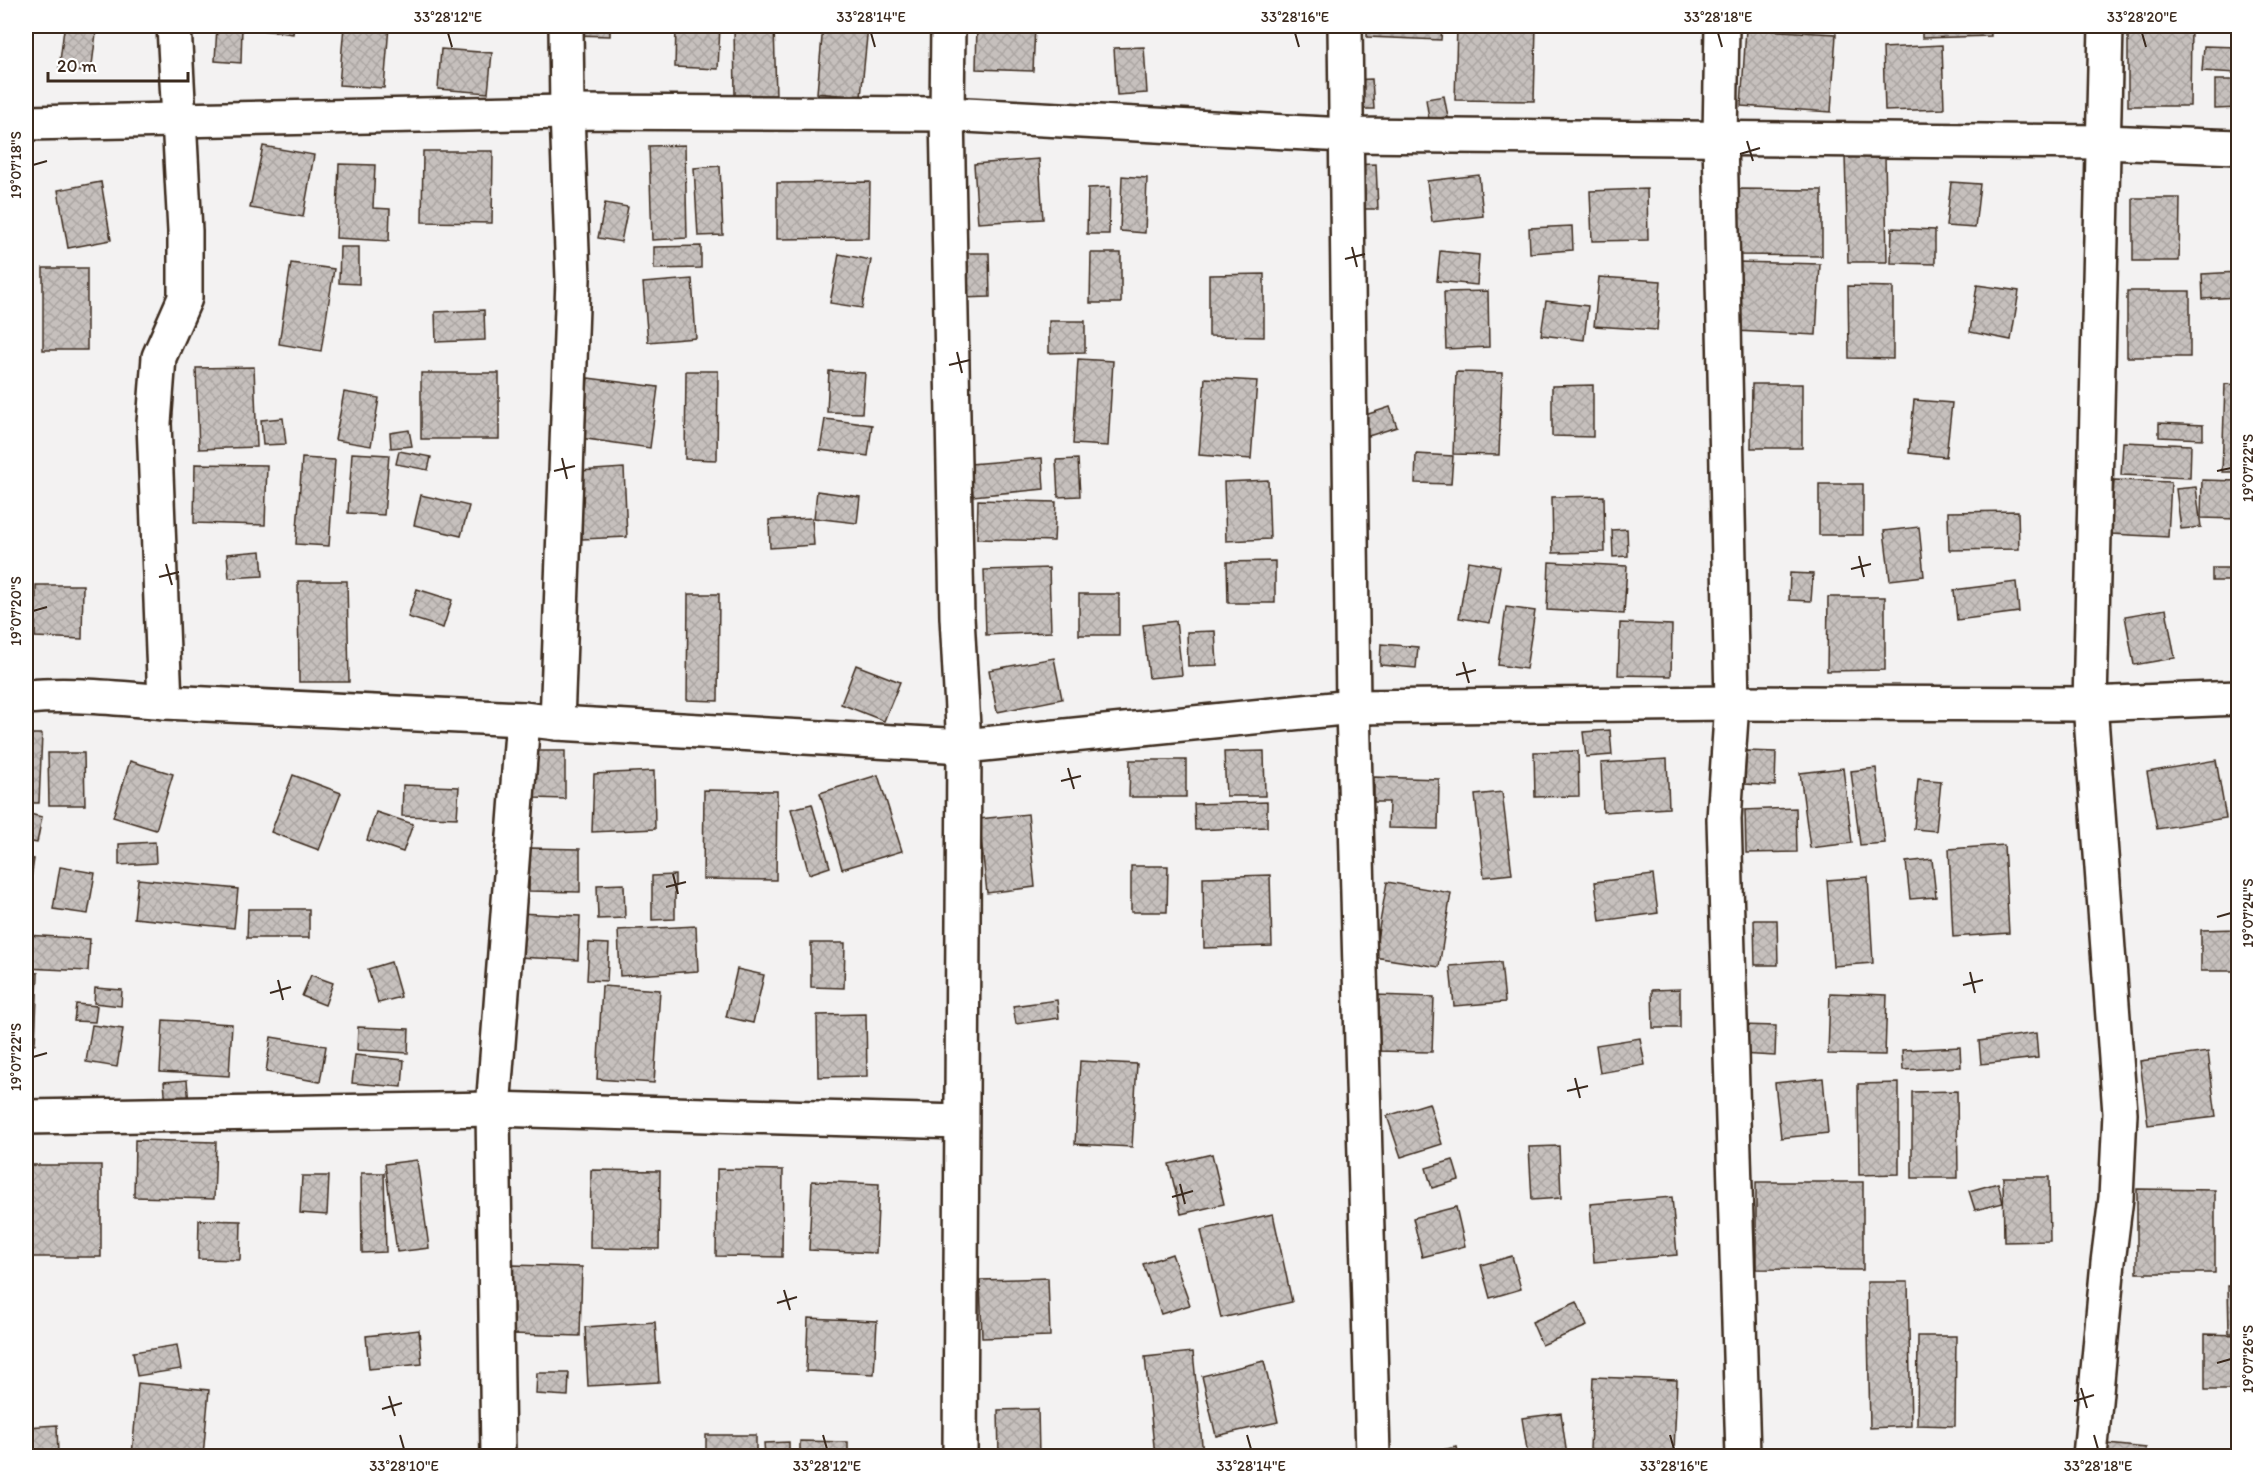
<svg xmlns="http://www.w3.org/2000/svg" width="2264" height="1482" viewBox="0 0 2264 1482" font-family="Itim,sans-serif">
	<defs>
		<pattern id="building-cross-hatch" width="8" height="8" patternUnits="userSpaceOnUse" patternTransform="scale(1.5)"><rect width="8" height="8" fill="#c6c0bd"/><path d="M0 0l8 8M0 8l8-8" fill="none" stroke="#aba5a2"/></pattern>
	</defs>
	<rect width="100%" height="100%" fill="#f3f2f2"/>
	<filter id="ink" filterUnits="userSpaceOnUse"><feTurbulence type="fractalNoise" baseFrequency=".0167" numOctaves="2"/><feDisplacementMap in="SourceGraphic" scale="12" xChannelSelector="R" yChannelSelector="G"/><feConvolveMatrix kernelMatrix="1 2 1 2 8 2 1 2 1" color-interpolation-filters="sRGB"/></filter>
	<g filter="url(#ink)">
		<!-- building -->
		<g fill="url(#building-cross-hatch)" stroke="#3b2a1e" stroke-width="1.5">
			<polygon points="217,26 242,26 241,63 215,61"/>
			<polygon points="261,26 294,26 293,34 261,30"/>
			<polygon points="344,26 389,26 384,88 339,85"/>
			<polygon points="573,26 610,26 610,36 573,35"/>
			<polygon points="676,26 720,26 718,69 675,67"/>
			<polygon points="734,26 774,26 776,96 735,96"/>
			<polygon points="823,26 868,26 861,97 817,93"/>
			<polygon points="977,26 1035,26 1033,71 976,69"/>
			<polygon points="1367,26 1442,26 1441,40 1367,37"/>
			<polygon points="1457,26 1536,26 1534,101 1455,100"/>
			<polygon points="1922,26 1990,26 1991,36 1922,38"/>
			<polygon points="2128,26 2191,26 2190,106 2128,106"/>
			<polygon points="64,29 96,33 91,73 59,69"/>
			<polygon points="1746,29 1836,34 1831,112 1741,106"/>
			<polygon points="1942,45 1944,109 1885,111 1883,48"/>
			<polygon points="2204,46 2238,47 2238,73 2202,71"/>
			<polygon points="1144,47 1147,93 1117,95 1114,48"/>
			<polygon points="441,49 492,53 488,93 438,89"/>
			<polygon points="1372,79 1374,109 1351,109 1350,80"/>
			<polygon points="2215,80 2238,80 2238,108 2215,109"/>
			<polygon points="1444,96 1448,117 1429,119 1426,99"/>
			<polygon points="685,145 687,238 652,240 649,146"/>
			<polygon points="263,146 314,155 303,217 250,208"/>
			<polygon points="423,151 493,151 492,223 422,222"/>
			<polygon points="1885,155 1887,262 1848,262 1845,156"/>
			<polygon points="1039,159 1043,219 978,223 974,164"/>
			<polygon points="339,164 375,165 373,208 390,209 389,241 336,238"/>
			<polygon points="1376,164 1378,209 1348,209 1347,165"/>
			<polygon points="720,166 723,235 698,236 694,168"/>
			<polygon points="1479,175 1483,216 1432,222 1427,181"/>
			<polygon points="1122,176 1147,178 1145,233 1120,231"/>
			<polygon points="101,182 111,240 68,248 58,190"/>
			<polygon points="870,182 869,238 777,239 777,183"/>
			<polygon points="1951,182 1980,184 1975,228 1946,226"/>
			<polygon points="1110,187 1109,234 1087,234 1088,188"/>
			<polygon points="1647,189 1648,240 1592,241 1590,191"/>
			<polygon points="1736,189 1822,190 1822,256 1735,255"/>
			<polygon points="2133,198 2180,198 2179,261 2133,261"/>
			<polygon points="605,203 628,207 621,242 598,238"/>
			<polygon points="1572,226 1573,250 1530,253 1529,228"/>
			<polygon points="1892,228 1935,230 1935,264 1891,263"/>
			<polygon points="701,246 701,268 654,269 654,247"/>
			<polygon points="340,247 359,247 359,284 339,283"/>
			<polygon points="1440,251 1479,255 1477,285 1437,281"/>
			<polygon points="963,253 989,253 990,297 962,298"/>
			<polygon points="1091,253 1121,253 1121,303 1090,303"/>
			<polygon points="839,254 871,260 862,308 830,303"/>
			<polygon points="1737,262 1820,264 1816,335 1735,331"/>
			<polygon points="291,263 334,269 321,351 279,344"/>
			<rect x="43" y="268" width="44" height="82"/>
			<polygon points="2238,272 2238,297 2203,299 2202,274"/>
			<polygon points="1264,274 1264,337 1209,336 1209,275"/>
			<polygon points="1599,277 1661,281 1657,330 1594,326"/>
			<polygon points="692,279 696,338 648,342 643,283"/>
			<polygon points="1977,285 2019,291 2011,340 1970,332"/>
			<polygon points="1848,286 1893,287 1893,359 1849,358"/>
			<polygon points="1488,291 1489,347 1446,349 1444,292"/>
			<rect x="2127" y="291" width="63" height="66"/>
			<polygon points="1546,301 1588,306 1584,340 1541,335"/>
			<polygon points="484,310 485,340 436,342 435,312"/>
			<polygon points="1049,321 1085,321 1085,352 1049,353"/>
			<polygon points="1078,359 1113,361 1108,446 1073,444"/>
			<polygon points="254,367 257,447 199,449 196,368"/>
			<polygon points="686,371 718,371 717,460 685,459"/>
			<polygon points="829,371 865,373 862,413 827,412"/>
			<polygon points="1456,372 1502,373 1499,455 1453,454"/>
			<rect x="421" y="373" width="78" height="66"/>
			<polygon points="588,378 658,387 650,448 580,438"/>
			<polygon points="1205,378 1257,381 1251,459 1199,455"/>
			<polygon points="1752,384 1802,384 1802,448 1751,448"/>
			<polygon points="2225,384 2238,385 2238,472 2222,472"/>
			<polygon points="1593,385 1593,437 1552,436 1552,386"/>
			<polygon points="344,392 379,398 371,446 335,440"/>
			<polygon points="1914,400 1952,403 1946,457 1909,453"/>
			<polygon points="1390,407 1397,427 1356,440 1350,420"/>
			<polygon points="283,418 286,444 263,445 261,420"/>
			<polygon points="825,419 872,425 868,456 820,450"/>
			<polygon points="2159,423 2203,425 2203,439 2159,437"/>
			<polygon points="409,430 412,446 391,448 390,433"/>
			<polygon points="2123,442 2191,445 2190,478 2121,475"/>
			<polygon points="399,451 431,457 428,470 396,464"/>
			<polygon points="352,453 389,455 384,515 348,513"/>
			<polygon points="1416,454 1453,456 1451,484 1415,483"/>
			<polygon points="302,458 335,460 329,546 296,544"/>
			<polygon points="1042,458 1044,489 973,496 970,464"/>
			<polygon points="1078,459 1080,496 1058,497 1056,460"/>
			<polygon points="195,464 267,465 265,525 194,523"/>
			<polygon points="624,468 627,537 582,539 579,471"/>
			<polygon points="1268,480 1270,539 1226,541 1224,482"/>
			<polygon points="2114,480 2171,482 2168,537 2111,534"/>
			<polygon points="2202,480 2238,481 2238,519 2201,518"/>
			<rect x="1819" y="484" width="44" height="51"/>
			<polygon points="2196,487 2201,527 2181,529 2176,489"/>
			<polygon points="817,491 860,497 857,523 814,518"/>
			<polygon points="421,495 469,506 461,536 414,525"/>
			<polygon points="1604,496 1605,552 1553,553 1552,497"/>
			<polygon points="978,500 1056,502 1054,541 977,539"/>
			<polygon points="2018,511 2019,549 1949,550 1948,512"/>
			<polygon points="812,518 814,545 770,548 769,520"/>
			<polygon points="1919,527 1924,576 1890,580 1884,531"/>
			<polygon points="1627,529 1628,556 1613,557 1612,530"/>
			<polygon points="261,551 263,576 229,578 227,554"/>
			<polygon points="1275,561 1275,603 1228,603 1227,562"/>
			<polygon points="1468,561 1500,566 1490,623 1459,618"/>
			<polygon points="1549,562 1627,566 1624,614 1547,610"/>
			<polygon points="1049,568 1051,632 986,635 984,570"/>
			<rect x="2212" y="568" width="26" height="13"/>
			<polygon points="1790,573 1813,574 1811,601 1789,600"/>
			<polygon points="298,581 347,581 349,682 299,682"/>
			<polygon points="2016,582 2019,612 1957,620 1954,590"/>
			<polygon points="36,585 83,585 82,639 35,637"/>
			<polygon points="417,589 452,600 443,628 408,617"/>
			<polygon points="688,594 719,594 718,701 687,700"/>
			<rect x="1079" y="594" width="40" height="41"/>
			<polygon points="1828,597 1885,597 1885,670 1827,671"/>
			<polygon points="1506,607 1535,611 1526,669 1498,665"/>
			<polygon points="2166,609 2175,658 2134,665 2125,616"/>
			<polygon points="1176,621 1182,675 1149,678 1143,625"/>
			<polygon points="1620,623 1672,625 1671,676 1618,675"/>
			<polygon points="1215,631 1217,665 1188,666 1187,632"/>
			<polygon points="1381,644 1418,647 1416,668 1380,665"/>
			<polygon points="1054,658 1062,699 997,712 989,670"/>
			<polygon points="856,665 900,682 884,721 841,704"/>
			<polygon points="1610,730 1612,755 1586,757 1583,732"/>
			<polygon points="26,734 42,734 39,803 26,803"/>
			<polygon points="534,751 565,751 565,799 534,798"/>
			<polygon points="1264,751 1265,796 1226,796 1224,752"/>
			<polygon points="1578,751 1579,796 1535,797 1534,752"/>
			<polygon points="1746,751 1776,752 1775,786 1745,784"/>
			<polygon points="48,753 84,753 85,805 49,805"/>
			<polygon points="1667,759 1669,808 1603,812 1601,763"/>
			<polygon points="1130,760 1186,760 1186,797 1129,797"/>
			<polygon points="2216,760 2226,818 2157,829 2147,772"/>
			<polygon points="130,761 173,774 156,830 113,817"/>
			<polygon points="1843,768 1852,843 1810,848 1800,773"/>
			<polygon points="1876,768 1885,843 1860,845 1851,771"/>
			<polygon points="654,771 655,829 592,832 594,774"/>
			<polygon points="293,775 341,793 319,850 271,832"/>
			<polygon points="878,775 902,851 842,869 820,793"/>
			<polygon points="1374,777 1439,779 1438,829 1388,828 1389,802 1374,802"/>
			<polygon points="1918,779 1941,781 1936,831 1914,829"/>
			<polygon points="403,785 459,787 457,818 402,816"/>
			<polygon points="704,790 777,791 776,880 703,879"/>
			<polygon points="1502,792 1512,874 1484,877 1475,795"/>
			<polygon points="1267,802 1267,827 1195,830 1194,804"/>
			<polygon points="812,804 830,867 809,874 791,809"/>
			<polygon points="1796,808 1797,852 1746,853 1745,810"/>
			<polygon points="376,812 413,824 403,852 367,840"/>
			<polygon points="26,813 42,817 37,843 26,841"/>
			<polygon points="1028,814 1035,887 987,893 979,819"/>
			<polygon points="155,842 156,863 119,865 119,844"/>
			<polygon points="2004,845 2009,933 1953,937 1949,849"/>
			<polygon points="530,848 580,849 580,892 529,891"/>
			<polygon points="26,858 34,859 29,891 26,890"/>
			<polygon points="1932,859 1936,897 1910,899 1906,862"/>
			<polygon points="1131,866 1168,866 1167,912 1131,912"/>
			<polygon points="60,867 95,873 88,914 53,909"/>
			<polygon points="675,875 675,919 652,920 652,876"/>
			<polygon points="1270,875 1272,946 1204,948 1203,877"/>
			<polygon points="1653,875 1658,913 1600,921 1595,882"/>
			<polygon points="1868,877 1873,963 1833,966 1827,880"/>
			<polygon points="138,879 238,889 234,928 134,918"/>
			<polygon points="1387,882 1451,893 1439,967 1374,957"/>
			<polygon points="624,884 625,918 598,919 597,885"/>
			<polygon points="248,909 309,909 309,938 247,938"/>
			<polygon points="518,913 580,916 578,960 516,957"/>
			<polygon points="1754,920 1777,920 1778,965 1755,965"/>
			<polygon points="696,926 698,971 620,976 618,930"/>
			<polygon points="2238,929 2238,971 2201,971 2201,930"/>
			<polygon points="26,935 90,939 88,971 26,968"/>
			<polygon points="589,943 609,944 607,981 587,980"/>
			<polygon points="811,943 845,943 844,988 811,987"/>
			<polygon points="391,962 401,997 378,1003 368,969"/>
			<polygon points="1501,962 1505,1002 1454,1006 1450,966"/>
			<polygon points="737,969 764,975 753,1023 726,1017"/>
			<polygon points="26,972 38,973 35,1044 26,1044"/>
			<polygon points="311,975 333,983 325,1005 302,996"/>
			<polygon points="602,986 660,990 654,1083 597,1079"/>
			<polygon points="95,988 122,990 121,1006 94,1003"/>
			<polygon points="1680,989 1680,1028 1653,1028 1652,990"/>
			<polygon points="1830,993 1887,995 1885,1055 1828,1054"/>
			<polygon points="1375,995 1434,997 1432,1052 1373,1051"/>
			<polygon points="1057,1000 1059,1018 1016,1024 1013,1006"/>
			<polygon points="76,1004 97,1006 95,1022 74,1021"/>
			<polygon points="866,1014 867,1076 818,1077 817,1015"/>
			<polygon points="163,1020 232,1024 229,1076 160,1072"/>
			<polygon points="92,1025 123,1029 117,1067 86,1062"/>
			<polygon points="1740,1025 1776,1026 1775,1056 1739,1054"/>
			<polygon points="358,1027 409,1029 408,1053 357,1050"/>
			<polygon points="2036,1033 2038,1058 1981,1064 1979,1041"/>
			<polygon points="271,1037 326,1046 320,1082 266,1072"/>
			<polygon points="1640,1038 1645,1065 1600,1073 1596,1045"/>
			<polygon points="1960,1047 1961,1067 1903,1070 1902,1050"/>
			<polygon points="2208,1052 2216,1117 2148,1125 2140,1061"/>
			<polygon points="355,1055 404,1060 402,1087 352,1083"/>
			<polygon points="1080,1061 1137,1064 1132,1147 1075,1144"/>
			<polygon points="1823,1078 1828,1133 1781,1138 1775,1083"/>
			<polygon points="187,1080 189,1105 166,1106 164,1082"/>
			<polygon points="1899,1083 1899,1174 1859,1175 1858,1084"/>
			<polygon points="1957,1091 1958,1178 1912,1178 1912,1092"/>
			<polygon points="1429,1103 1442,1144 1401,1157 1387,1116"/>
			<polygon points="135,1140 216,1142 214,1199 134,1197"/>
			<polygon points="1559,1146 1561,1198 1532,1200 1529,1147"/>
			<polygon points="1212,1154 1224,1204 1181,1214 1169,1164"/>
			<polygon points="417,1160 429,1248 397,1252 385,1164"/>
			<polygon points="1453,1160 1459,1180 1432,1188 1426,1168"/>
			<rect x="26" y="1165" width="75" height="92"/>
			<polygon points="717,1169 783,1170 782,1257 716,1256"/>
			<polygon points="591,1170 660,1171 659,1249 590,1248"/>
			<polygon points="361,1173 384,1173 386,1252 362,1253"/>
			<polygon points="302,1176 329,1176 327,1215 300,1213"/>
			<polygon points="2003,1177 2049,1177 2050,1241 2004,1242"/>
			<polygon points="812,1181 879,1184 876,1253 809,1250"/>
			<polygon points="1756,1182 1863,1182 1863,1270 1756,1269"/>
			<polygon points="1998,1183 2003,1203 1975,1210 1969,1191"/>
			<polygon points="2137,1189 2215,1190 2215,1273 2137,1273"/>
			<polygon points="1672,1197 1677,1255 1594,1262 1590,1204"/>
			<polygon points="1456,1207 1465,1246 1422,1257 1413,1218"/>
			<polygon points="1273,1214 1292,1302 1221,1318 1201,1230"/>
			<polygon points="199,1220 241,1221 240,1260 198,1259"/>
			<polygon points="1172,1254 1190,1305 1161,1314 1143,1264"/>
			<polygon points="1512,1256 1521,1289 1490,1298 1481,1265"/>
			<polygon points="512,1265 582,1267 580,1336 511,1334"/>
			<polygon points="1048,1278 1050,1336 982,1338 980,1280"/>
			<polygon points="1867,1282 1908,1282 1911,1426 1870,1428"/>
			<polygon points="2228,1286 2238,1286 2238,1333 2229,1333"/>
			<polygon points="1577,1302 1587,1326 1542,1345 1532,1322"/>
			<polygon points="808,1318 877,1321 874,1374 806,1371"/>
			<polygon points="655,1322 659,1382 588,1386 585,1327"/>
			<polygon points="419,1330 422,1364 369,1369 366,1336"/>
			<polygon points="2205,1334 2238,1335 2238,1390 2205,1390"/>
			<polygon points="1918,1336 1956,1336 1955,1426 1917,1425"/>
			<polygon points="177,1345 181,1369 137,1376 133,1352"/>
			<polygon points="1193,1352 1203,1455 1155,1456 1145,1357"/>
			<polygon points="1264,1361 1278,1422 1216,1436 1202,1376"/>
			<polygon points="537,1373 569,1373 568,1396 536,1394"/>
			<polygon points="1593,1377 1677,1380 1674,1451 1590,1449"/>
			<polygon points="138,1383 209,1390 203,1456 132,1456"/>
			<polygon points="1038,1409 1039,1456 999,1456 998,1410"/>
			<polygon points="1561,1413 1567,1456 1528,1456 1522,1418"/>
			<polygon points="57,1425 58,1456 26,1456 26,1427"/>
			<rect x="706" y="1435" width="50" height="21"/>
			<polygon points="800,1441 848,1442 848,1456 800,1456"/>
			<polygon points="789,1442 789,1456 765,1456 764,1443"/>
			<polygon points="2098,1443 2146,1448 2145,1456 2096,1456"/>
			<polygon points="1457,1447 1459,1456 1427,1456 1427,1453"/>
		</g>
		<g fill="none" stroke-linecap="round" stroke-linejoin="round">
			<defs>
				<g id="minor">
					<polyline points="948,26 947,114 957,617 964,746 960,1456"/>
					<polyline points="1345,26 1353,707 1373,1456"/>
					<polyline points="1722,26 1720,137 1732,703 1724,819 1743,1456"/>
					<polyline points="26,123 567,112 947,114 1345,135 2102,142 2238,147"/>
					<path d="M26,697C72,693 119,698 165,702L523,719L557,723L964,746L1353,707L1732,703L2090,704L2238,698"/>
					<polyline points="165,702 154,423 159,357 185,298 185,231 174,26"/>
					<polyline points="557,723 573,279 567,112 566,26"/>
					<polyline points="26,1117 493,1109 961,1122"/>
					<polyline points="498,1456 493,1109 523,719"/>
					<polyline points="2090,1456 2108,1262 2116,1198 2120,1113 2090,704 2106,26"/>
				</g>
			</defs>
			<!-- minor casing -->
			<use href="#minor" stroke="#3b2a1e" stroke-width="38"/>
			<!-- minor -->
			<use href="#minor" stroke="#fff" stroke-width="33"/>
		</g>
	</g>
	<!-- ticks -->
	<path fill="none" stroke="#3b2a1e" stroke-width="2" d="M448,33L452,47M871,33L875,47M1295,33L1299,47M1718,33L1722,47M2142,33L2146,47M1747,141L1753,161M1740,154L1760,148M33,165L47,161M1352,247L1357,267M1345,259L1365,254M957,352L962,373M949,365L970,360M562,458L567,479M554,471L575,466M2217,471L2231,468M1859,556L1864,577M166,564L172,585M1851,569L1871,564M159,577L179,572M33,611L47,607M1463,662L1469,683M1456,675L1476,670M1068,768L1074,789M1061,781L1081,776M673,874L678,894M666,887L686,882M2217,917L2231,913M1970,972L1975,993M278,980L283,1000M1963,985L1983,980M270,993L291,987M33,1057L47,1053M1575,1078L1580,1098M1567,1091L1588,1086M1180,1184L1185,1204M1172,1197L1193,1191M784,1290L790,1310M777,1303L797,1297M2217,1363L2231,1359M2081,1388L2087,1408M389,1396L395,1416M2074,1401L2094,1395M382,1409L402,1403M400,1435L404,1449M823,1435L827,1449M1247,1435L1251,1449M1670,1435L1674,1449M2094,1435L2098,1449"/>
	<!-- margin -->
	<rect width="2264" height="1482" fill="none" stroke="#fff" stroke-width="66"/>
	<!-- scale -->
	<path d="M48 72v9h140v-9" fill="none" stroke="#3b2a1e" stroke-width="3"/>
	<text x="57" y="72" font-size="18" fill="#3b2a1e" stroke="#ffffff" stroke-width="4.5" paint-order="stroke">20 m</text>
	<rect x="33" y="33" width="2198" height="1416" fill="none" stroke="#3b2a1e" stroke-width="2"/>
	<g font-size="15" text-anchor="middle" fill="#3b2a1e">
		<text x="448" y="22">33°28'12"E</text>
		<text x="871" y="22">33°28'14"E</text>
		<text x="1295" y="22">33°28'16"E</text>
		<text x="1718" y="22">33°28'18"E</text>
		<text x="2142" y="22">33°28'20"E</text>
		<text transform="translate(16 165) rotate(-90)" y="5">19°07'18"S</text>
		<text transform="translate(2248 468) rotate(-90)" y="5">19°07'22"S</text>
		<text transform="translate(16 611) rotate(-90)" y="5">19°07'20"S</text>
		<text transform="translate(2248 913) rotate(-90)" y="5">19°07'24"S</text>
		<text transform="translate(16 1057) rotate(-90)" y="5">19°07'22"S</text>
		<text transform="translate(2248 1359) rotate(-90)" y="5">19°07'26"S</text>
		<text x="404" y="1471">33°28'10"E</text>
		<text x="827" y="1471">33°28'12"E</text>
		<text x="1251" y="1471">33°28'14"E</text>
		<text x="1674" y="1471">33°28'16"E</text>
		<text x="2098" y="1471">33°28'18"E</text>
	</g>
</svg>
